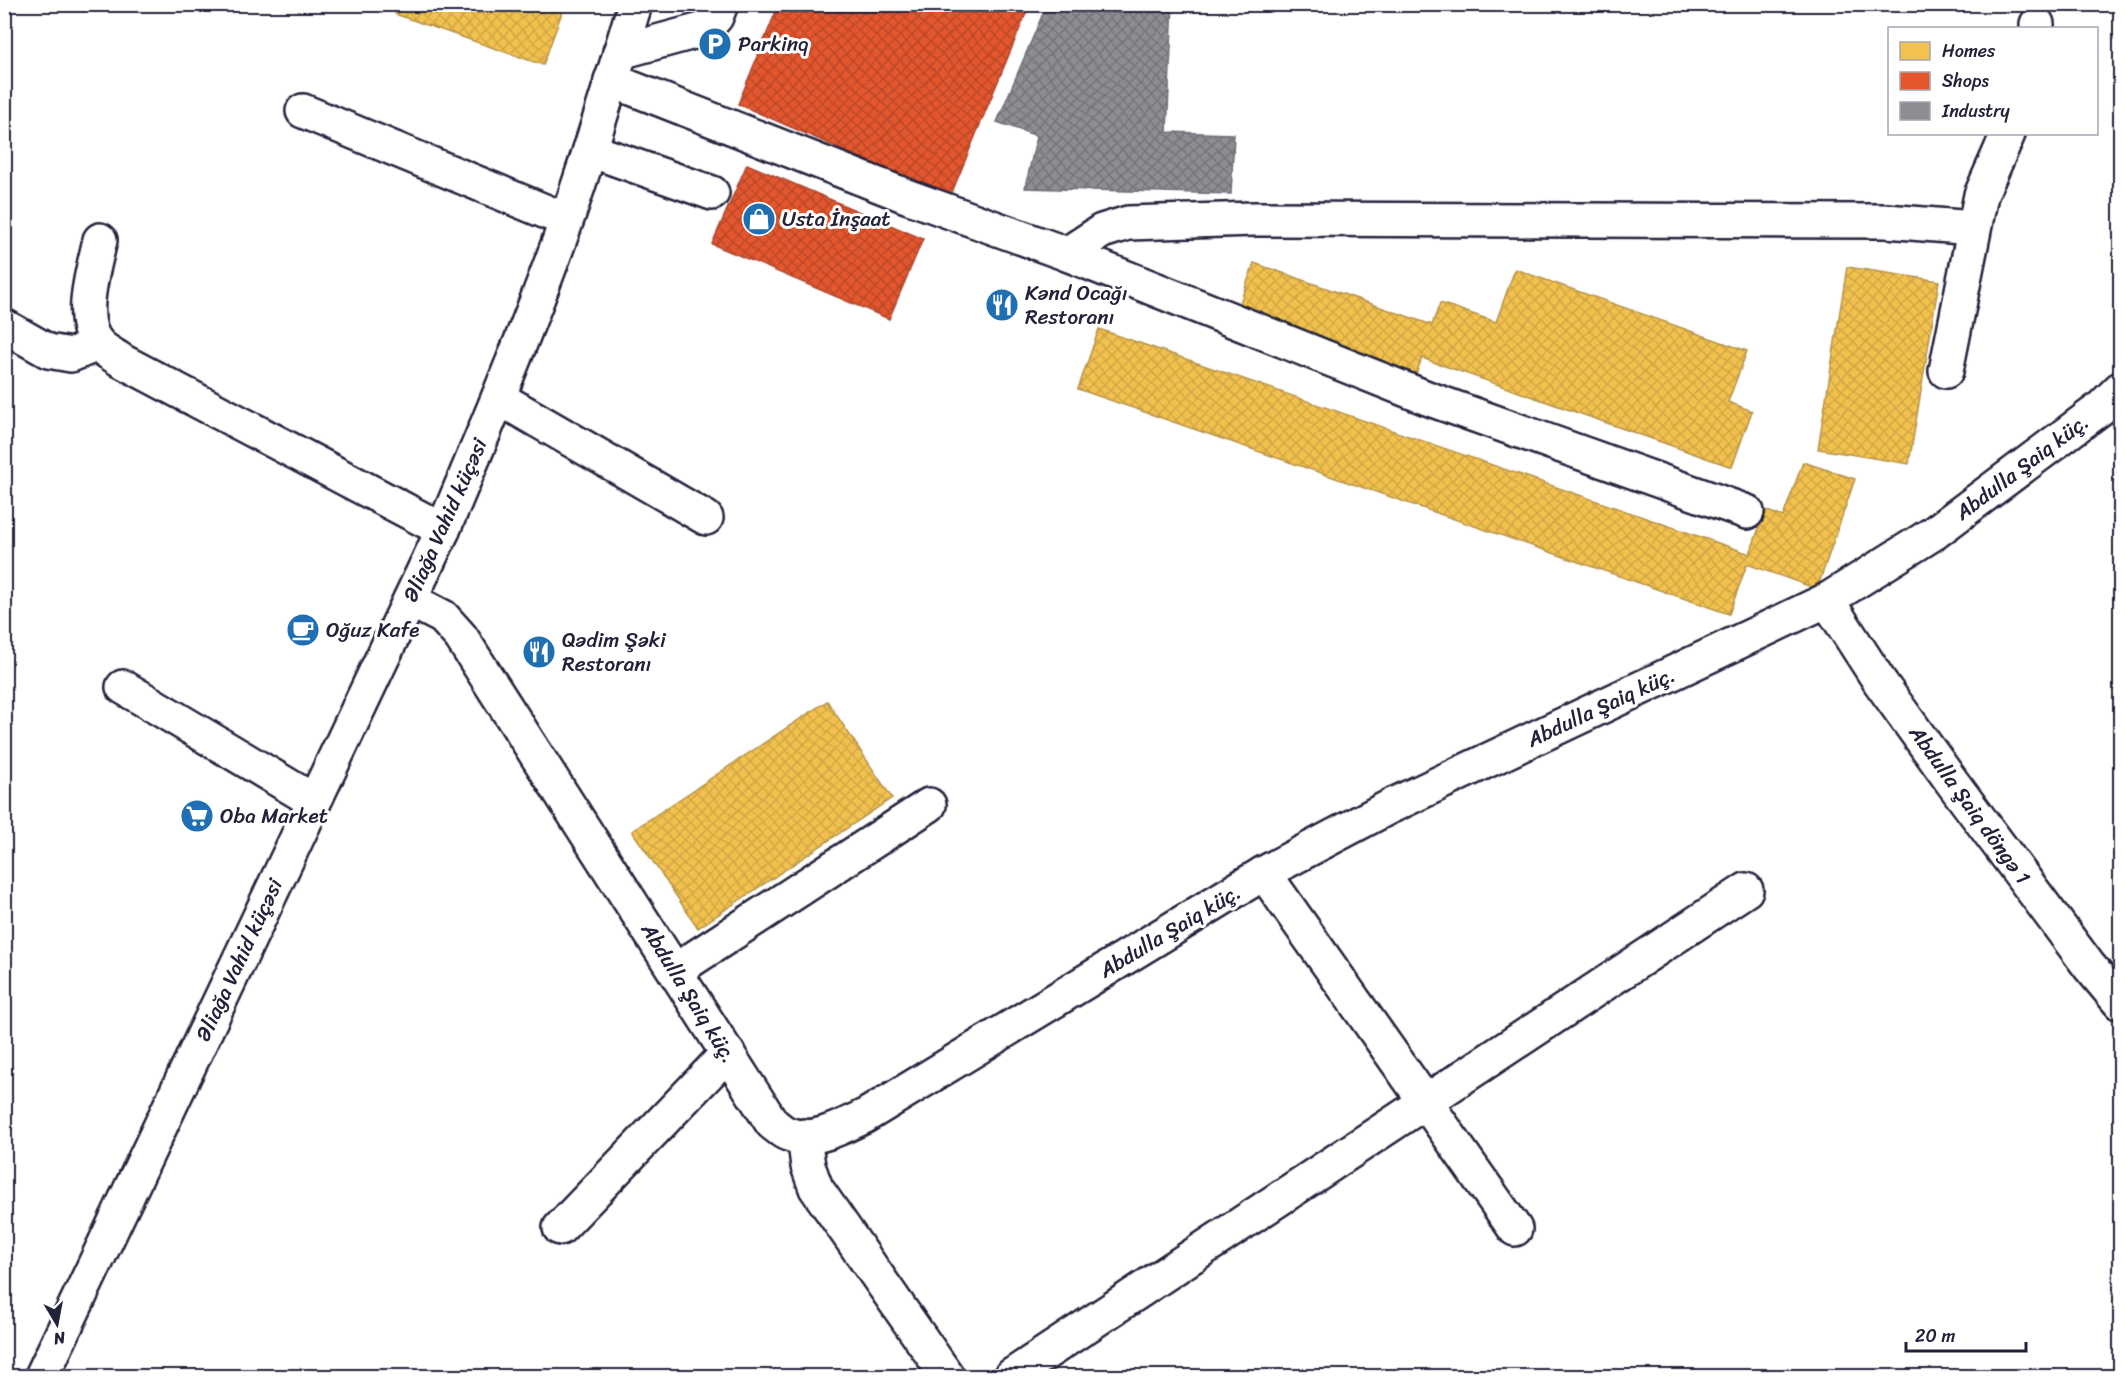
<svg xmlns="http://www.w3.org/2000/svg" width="2125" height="1381" viewBox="0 0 2125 1381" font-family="Sriracha,sans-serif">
	<defs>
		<pattern id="homes-cross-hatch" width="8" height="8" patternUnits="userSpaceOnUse" patternTransform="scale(1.5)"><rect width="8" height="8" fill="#f2c14e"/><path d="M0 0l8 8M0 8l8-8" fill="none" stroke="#cfa645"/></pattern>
		<pattern id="shops-cross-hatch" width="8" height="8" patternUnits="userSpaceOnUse" patternTransform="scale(1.5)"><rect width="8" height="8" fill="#e4572e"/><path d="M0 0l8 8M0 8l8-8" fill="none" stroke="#b84828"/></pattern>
		<pattern id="industry-cross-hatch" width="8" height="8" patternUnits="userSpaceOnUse" patternTransform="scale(1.5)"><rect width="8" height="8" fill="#8d8d92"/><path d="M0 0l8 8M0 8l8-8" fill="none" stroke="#737378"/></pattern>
	</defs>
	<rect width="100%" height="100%" fill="#fff"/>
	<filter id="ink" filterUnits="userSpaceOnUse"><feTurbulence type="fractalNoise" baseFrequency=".0167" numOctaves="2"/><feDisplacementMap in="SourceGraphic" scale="12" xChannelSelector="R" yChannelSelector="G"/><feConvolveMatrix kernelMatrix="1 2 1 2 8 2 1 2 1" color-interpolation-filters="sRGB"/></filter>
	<g filter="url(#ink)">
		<!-- homes -->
		<g fill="url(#homes-cross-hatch)" stroke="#b49148" stroke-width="1.5">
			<polygon points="399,4 565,4 543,65 395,14"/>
			<polygon points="1254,263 1432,325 1440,303 1496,322 1515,269 1747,351 1728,402 1752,411 1732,467 1422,358 1416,374 1237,311"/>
			<polygon points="1847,267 1939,281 1909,464 1818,449"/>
			<polygon points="1099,329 1750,554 1765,510 1783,517 1803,462 1855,479 1817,589 1747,564 1729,614 1078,389"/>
			<polygon points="827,701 892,798 698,928 632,831"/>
		</g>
		<!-- shops -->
		<g fill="url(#shops-cross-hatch)" stroke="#aa4732" stroke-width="1.5">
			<polygon points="779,4 1030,4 950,197 738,104"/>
			<polygon points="747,164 923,239 889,319 712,244"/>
		</g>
		<!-- industry -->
		<polygon fill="url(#industry-cross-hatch)" stroke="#6d6d78" stroke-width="1.5" points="1047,4 1173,4 1167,132 1234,134 1231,194 1025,188 1037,136 997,122"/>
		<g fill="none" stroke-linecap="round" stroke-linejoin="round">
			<defs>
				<g id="minor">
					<polyline points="2037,28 2037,24"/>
					<polyline points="620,52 705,29 716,17 721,4"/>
					<polyline points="611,80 909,197 1067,254 1427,398 1747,512"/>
					<polyline points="303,111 566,220"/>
					<polyline points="590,150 712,193"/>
					<path d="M100,240C94,268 76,322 99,345C105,351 115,356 122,361L443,530"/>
					<polyline points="1067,254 1102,231 1128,223 1254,219 1886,221 1974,228"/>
					<polyline points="4,326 48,351 71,355 98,344"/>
					<polyline points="1946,371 1981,195 2008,134"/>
					<polyline points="499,398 706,518"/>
					<path d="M410,600L443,617L461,637L772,1123C777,1127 782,1132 788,1134C812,1144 844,1126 865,1116L1264,873L1391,806L1827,600L1934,533L2101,408L2120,389"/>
					<polyline points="1827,600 1880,682 1952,782 2089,966 2120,1003"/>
					<polyline points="123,687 314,801"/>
					<polyline points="1264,873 1515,1229"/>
					<polyline points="676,970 929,805"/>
					<polyline points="804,1136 808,1166 816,1188 947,1376"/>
					<polyline points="560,1228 728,1053"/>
					<polyline points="1011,1376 1746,890"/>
				</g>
				<path id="major" d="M42,1376L443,530C486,428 529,326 566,222C591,150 613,77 635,4"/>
			</defs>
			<!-- minor casing -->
			<use href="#minor" stroke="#22223b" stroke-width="38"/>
			<!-- major casing -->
			<use href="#major" stroke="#22223b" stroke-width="38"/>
			<!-- minor -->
			<use href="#minor" stroke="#fff" stroke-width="33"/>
			<!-- major -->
			<use href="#major" stroke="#fff" stroke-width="33"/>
		</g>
	</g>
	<!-- icons -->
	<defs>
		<symbol id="parking-disc" viewBox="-11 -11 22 22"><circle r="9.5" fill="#1f6fb2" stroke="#fff"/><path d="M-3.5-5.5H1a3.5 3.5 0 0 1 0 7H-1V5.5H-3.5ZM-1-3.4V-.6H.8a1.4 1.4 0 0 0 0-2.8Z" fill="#fff"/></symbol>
		<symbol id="shop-disc" viewBox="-11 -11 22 22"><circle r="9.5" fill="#1f6fb2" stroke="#fff"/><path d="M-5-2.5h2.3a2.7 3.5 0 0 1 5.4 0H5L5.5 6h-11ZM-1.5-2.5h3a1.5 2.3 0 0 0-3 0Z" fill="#fff"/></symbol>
		<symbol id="restaurant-disc" viewBox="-11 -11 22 22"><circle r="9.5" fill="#1f6fb2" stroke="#fff"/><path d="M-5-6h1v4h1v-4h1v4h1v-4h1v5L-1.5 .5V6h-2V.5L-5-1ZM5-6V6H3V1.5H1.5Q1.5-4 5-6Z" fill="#fff"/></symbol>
		<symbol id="cafe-disc" viewBox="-11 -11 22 22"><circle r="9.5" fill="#1f6fb2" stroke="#fff"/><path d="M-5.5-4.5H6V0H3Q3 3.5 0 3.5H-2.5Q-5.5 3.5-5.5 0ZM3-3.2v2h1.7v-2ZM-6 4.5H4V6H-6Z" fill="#fff"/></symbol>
		<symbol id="supermarket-disc" viewBox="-11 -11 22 22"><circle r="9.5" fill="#1f6fb2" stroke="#fff"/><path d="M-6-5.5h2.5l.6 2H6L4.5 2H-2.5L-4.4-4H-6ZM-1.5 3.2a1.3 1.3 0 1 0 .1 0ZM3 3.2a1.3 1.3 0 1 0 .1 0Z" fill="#fff"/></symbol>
	</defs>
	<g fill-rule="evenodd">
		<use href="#parking-disc" x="696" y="25" width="38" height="38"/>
		<use href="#shop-disc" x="740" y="200" width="38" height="38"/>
		<use href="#restaurant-disc" x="983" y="286" width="38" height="38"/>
		<use href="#cafe-disc" x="284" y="611" width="38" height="38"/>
		<use href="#restaurant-disc" x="520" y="633" width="38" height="38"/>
		<use href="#supermarket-disc" x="178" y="797" width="38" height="38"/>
	</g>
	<g text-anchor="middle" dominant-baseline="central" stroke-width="6" stroke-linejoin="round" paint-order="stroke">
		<!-- poi labels -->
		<g font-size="21" fill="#22223b" stroke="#fff" text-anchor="start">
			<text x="738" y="44">Parkinq</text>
			<text x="782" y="219">Usta İnşaat</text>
			<text x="1025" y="293">Kənd Ocağı<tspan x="1025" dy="24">Restoranı</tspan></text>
			<text x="326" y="630">Oğuz Kafe</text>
			<text x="562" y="640">Qədim Şəki<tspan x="562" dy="24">Restoranı</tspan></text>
			<text x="220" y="816">Oba Market</text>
		</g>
		<!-- street labels -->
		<g font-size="21" fill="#22223b" stroke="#fff">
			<text transform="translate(2022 467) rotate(-37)">Abdulla Şaiq küç.</text>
			<text transform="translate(445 520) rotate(-66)">Əliağa Vahid küçəsi</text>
			<text transform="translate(1601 707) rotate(-25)">Abdulla Şaiq küç.</text>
			<text transform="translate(1970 805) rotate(54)">Abdulla Şaiq döngə 1</text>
			<text transform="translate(1170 931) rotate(-31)">Abdulla Şaiq küç.</text>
			<text transform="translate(239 960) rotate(-65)">Əliağa Vahid küçəsi</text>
			<text transform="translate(689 993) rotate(58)">Abdulla Şaiq küç.</text>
		</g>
	</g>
	<!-- margin -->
	<rect width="2125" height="1381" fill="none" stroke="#fff" stroke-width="24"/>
	<rect x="12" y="12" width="2101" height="1357" fill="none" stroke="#22223b" stroke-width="2" filter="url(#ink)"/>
	<!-- legend -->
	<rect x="1888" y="27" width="210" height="108" fill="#ffffff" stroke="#a7a7b1" stroke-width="1.5"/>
	<rect x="1900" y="42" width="30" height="18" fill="#f2c14e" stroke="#a7a7b1" stroke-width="1.5"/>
	<text x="1942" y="57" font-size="18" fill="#22223b">Homes</text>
	<rect x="1900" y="72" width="30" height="18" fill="#e4572e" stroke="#a7a7b1" stroke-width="1.5"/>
	<text x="1942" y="87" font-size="18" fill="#22223b">Shops</text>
	<rect x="1900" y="102" width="30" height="18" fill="#8d8d92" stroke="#a7a7b1" stroke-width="1.5"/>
	<text x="1942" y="117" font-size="18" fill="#22223b">Industry</text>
	<!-- north arrow -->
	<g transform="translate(57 1324) rotate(170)" stroke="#ffffff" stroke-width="4.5" paint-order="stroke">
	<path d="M0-4.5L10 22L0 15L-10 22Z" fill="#22223b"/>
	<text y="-9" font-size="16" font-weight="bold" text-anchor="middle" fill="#22223b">N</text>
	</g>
	<!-- scale -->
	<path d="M1906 1342v9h120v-9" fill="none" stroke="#22223b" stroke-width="3"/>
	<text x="1915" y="1342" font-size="18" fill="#22223b" stroke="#ffffff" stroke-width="4.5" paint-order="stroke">20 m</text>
</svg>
